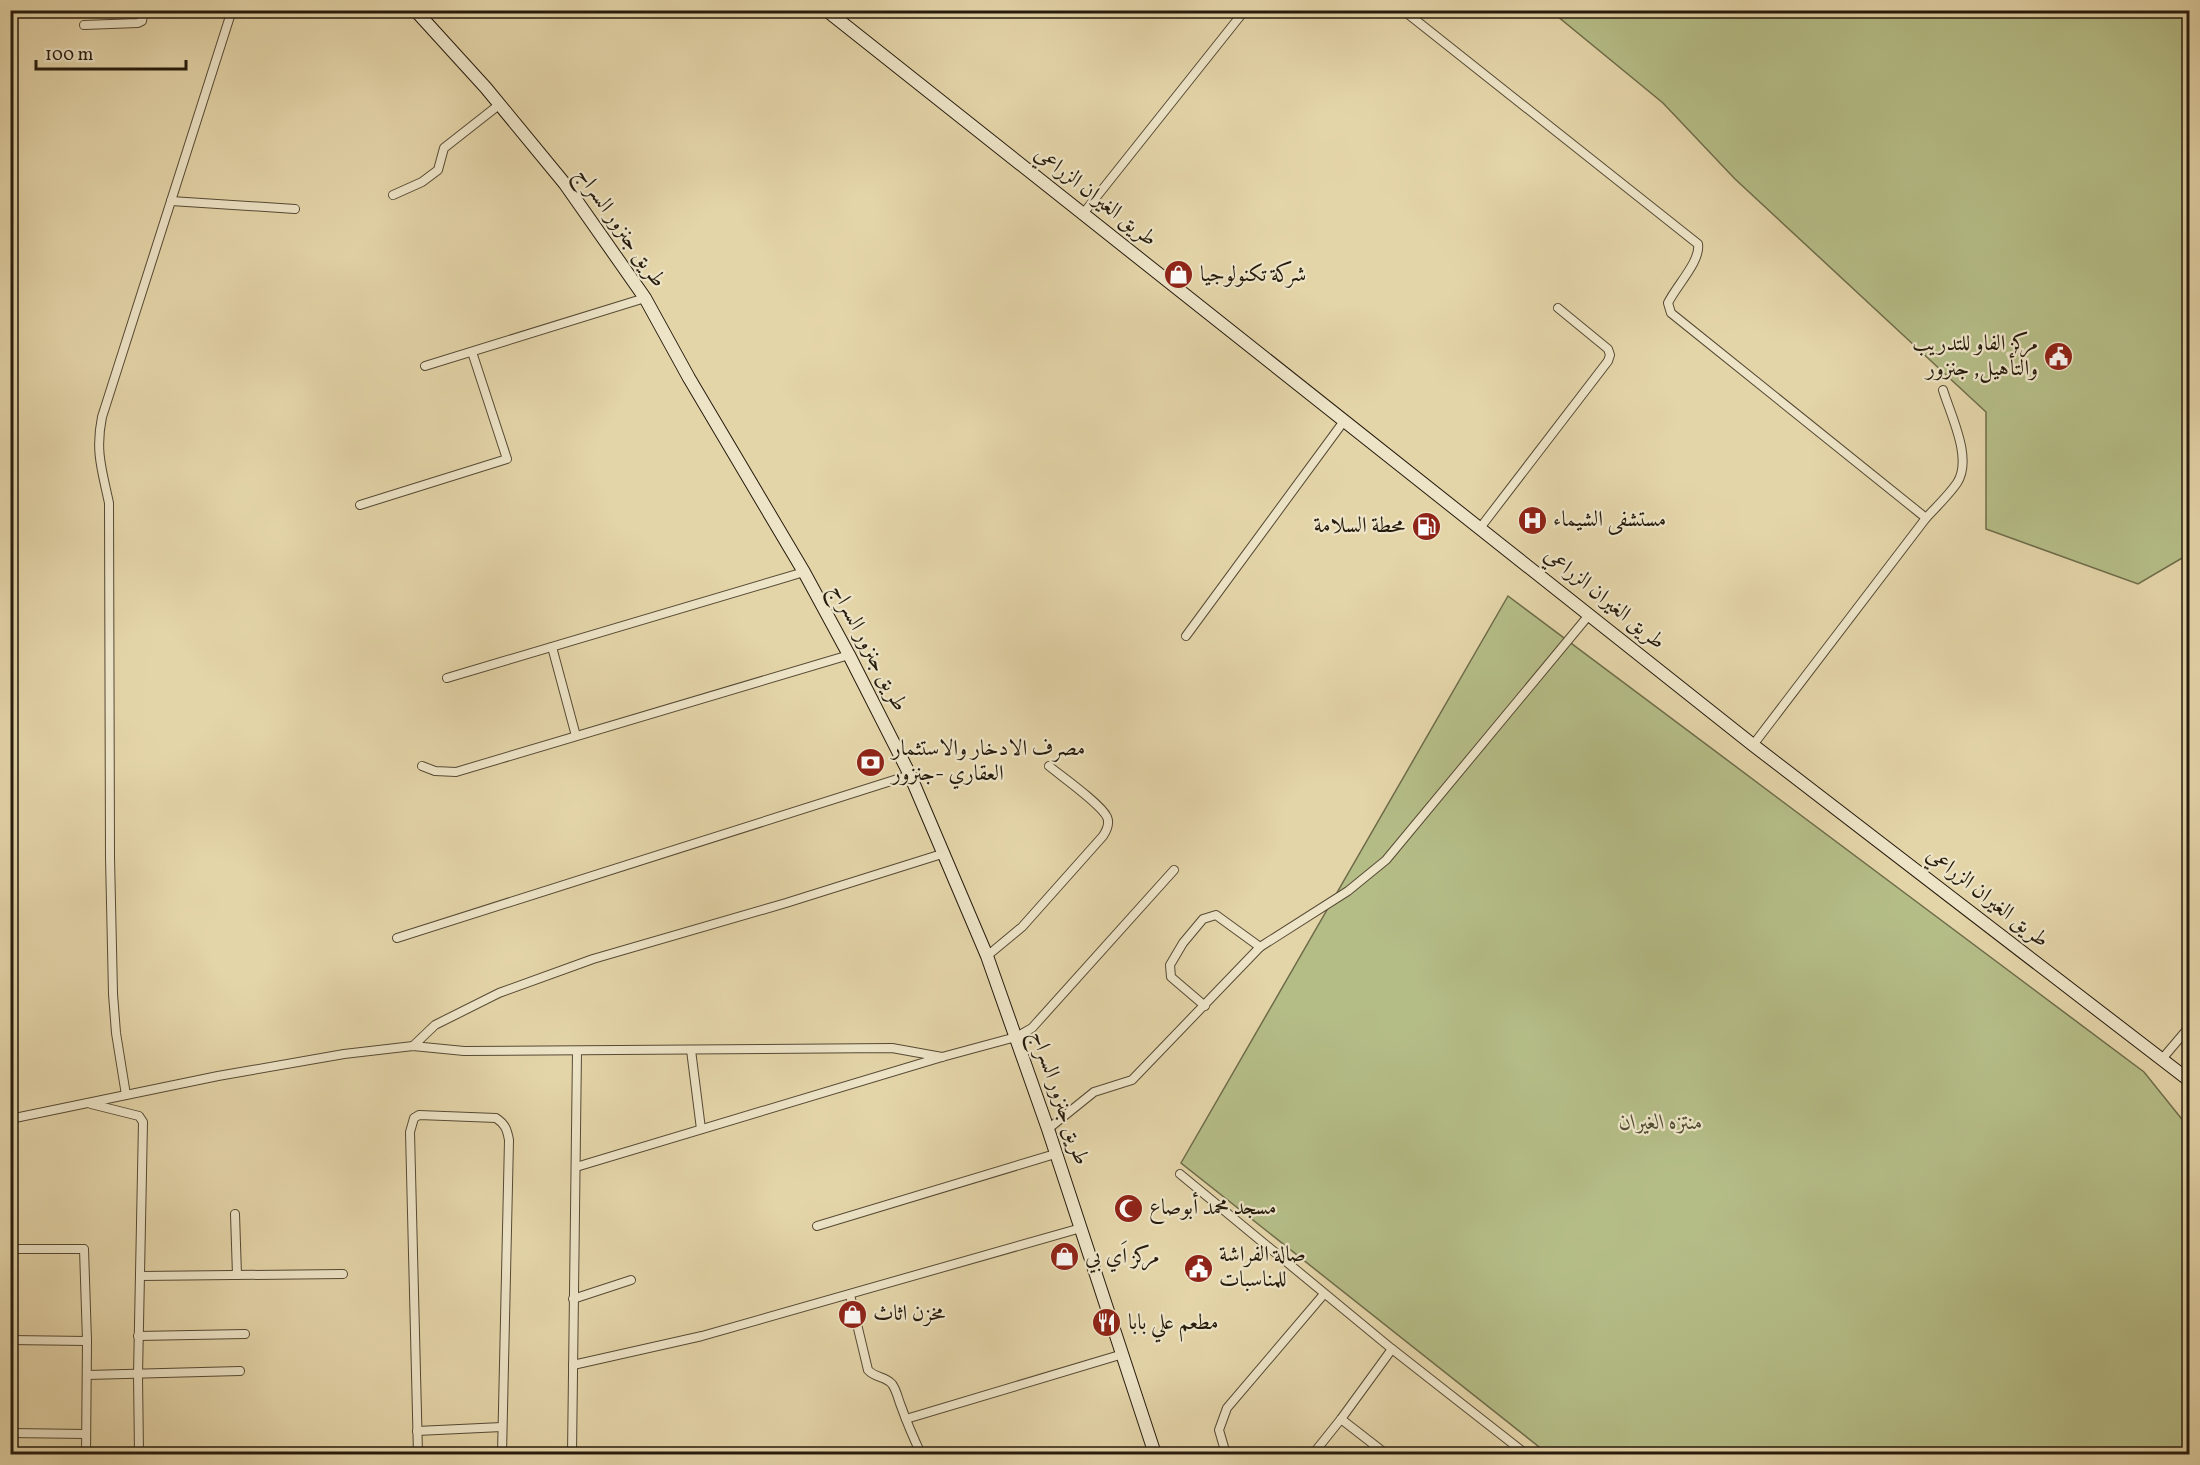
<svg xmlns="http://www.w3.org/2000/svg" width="2200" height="1465" viewBox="0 0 2200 1465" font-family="Vollkorn,Amiri,serif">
	<rect width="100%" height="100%" fill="#e4d5a9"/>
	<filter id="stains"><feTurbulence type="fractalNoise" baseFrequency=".00333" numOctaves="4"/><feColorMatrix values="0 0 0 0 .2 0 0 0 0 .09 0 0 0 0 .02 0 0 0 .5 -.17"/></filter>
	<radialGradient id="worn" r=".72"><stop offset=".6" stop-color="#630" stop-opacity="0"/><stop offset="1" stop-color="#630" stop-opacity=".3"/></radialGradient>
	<!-- green -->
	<g fill="#b5bd87" stroke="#6e6c4a" stroke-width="1.5">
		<polygon points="1551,11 2189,11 2189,554 2138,584 1986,529 1986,412 1735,179 1663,103"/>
		<polygon points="1508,596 2144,1072 2189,1128 2189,1454 1548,1454 1181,1163"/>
	</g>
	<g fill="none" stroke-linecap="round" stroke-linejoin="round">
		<defs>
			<g id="street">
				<path d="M1403,10L1698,244C1701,261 1676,286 1668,303L1671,313L1926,518"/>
				<polyline points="84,25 138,23 142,21 144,10"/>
				<polyline points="393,195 422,182 438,170 444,148 500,104"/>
				<polyline points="171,201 295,209"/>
				<polyline points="1082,215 1245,10"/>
				<polyline points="425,366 645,298"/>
				<polyline points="360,505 507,459 472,352"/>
				<polyline points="1480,528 1608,361 1610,355 1608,349 1558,308"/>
				<polyline points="1186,636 1344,421"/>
				<polyline points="552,647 576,736"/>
				<polyline points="447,678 804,572"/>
				<path d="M1753,745L1926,518C1936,507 1948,496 1957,483C1973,459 1951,416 1943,390"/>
				<polyline points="422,766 435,771 456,772 849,655"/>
				<polyline points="397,938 910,775"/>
				<path d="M987,956L1022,927L1103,836C1107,830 1110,824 1107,817C1101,804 1061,776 1049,766"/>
				<polyline points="1205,1006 1171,977 1170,965 1183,943 1203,919 1216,915 1260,947"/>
				<polyline points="413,1046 435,1025 499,993 593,959 786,903 945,853"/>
				<polyline points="691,1050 701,1129"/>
				<polyline points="2162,1059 2190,1026"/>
				<path d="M126,1095L116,1033L113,994L110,857L109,503C102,470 95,451 102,417L232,10"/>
				<polyline points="91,1104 139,1116 143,1122 138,1375 139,1454"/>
				<polyline points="10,1119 218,1076 344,1054 413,1046 464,1051 892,1048 942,1057"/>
				<polyline points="1048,1129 1094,1092 1132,1080 1260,947 1348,891 1386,860 1589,615"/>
				<polyline points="576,1167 942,1057 1016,1037 1032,1028 1174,870"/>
				<polyline points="1180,1174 1392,1349 1526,1454"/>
				<polyline points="235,1214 237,1275"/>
				<polyline points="817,1226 1055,1154"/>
				<polyline points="10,1249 84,1249 87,1341 10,1340"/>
				<polyline points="140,1276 343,1274"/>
				<path d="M850,1295L868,1370C875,1378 885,1376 892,1384C897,1391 898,1399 901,1406C907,1423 914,1439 921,1454"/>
				<polyline points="573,1299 631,1280"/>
				<polyline points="138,1336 245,1334"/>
				<polyline points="573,1365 702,1336 1081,1228"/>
				<polyline points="87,1375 240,1371"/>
				<polyline points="906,1419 1123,1354"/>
				<polyline points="1341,1419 1386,1454"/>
				<polyline points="417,1431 502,1427"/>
				<polyline points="10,1433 86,1434"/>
				<polyline points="86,1454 87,1341"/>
				<path d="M418,1454L410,1132L414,1118L419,1115L496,1118C505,1124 507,1129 509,1140L502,1454"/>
				<polyline points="572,1454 577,1051"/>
				<polyline points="1226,1454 1219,1430 1227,1408 1324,1294"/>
				<polyline points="1313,1454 1341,1419 1392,1349"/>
			</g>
			<g id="secondary">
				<polyline points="415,10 486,88 565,184 645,298 689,378 804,572 849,655 910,775 987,956 1048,1129 1155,1454"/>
				<polyline points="826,10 1753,745 2190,1081"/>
			</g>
		</defs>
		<!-- street casing -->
		<use href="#street" stroke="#564a34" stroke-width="10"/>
		<!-- secondary casing -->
		<use href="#secondary" stroke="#261b0d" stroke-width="14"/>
		<!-- street -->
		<use href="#street" stroke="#ede4c7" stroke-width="8"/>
		<!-- secondary -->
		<use href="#secondary" stroke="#ede4c7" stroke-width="12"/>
	</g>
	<!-- icons -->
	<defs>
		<symbol id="shop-disc" viewBox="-11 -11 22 22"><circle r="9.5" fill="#8f2418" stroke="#ede4c7"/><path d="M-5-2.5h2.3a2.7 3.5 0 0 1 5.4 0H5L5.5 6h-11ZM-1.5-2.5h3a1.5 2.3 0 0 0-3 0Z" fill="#fff"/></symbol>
		<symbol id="civic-disc" viewBox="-11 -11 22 22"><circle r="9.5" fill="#8f2418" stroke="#ede4c7"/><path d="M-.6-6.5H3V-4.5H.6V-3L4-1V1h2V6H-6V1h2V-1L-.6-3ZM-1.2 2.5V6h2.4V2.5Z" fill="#fff"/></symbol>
		<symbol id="hospital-disc" viewBox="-11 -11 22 22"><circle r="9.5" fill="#8f2418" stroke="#ede4c7"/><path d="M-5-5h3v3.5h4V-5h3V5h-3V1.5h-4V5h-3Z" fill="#fff"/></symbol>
		<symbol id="fuel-disc" viewBox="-11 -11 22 22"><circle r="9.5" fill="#8f2418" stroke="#ede4c7"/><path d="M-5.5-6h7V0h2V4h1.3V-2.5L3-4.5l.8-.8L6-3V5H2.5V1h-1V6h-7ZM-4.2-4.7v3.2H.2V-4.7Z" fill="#fff"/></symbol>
		<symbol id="bank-disc" viewBox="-11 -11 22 22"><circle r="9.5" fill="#8f2418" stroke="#ede4c7"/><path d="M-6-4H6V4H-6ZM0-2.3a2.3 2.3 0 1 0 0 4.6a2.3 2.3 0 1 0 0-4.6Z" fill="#fff"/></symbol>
		<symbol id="mosque-disc" viewBox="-11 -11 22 22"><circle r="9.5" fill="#8f2418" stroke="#ede4c7"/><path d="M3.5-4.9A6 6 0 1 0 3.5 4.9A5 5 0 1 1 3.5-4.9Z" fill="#fff"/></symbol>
		<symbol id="restaurant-disc" viewBox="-11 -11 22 22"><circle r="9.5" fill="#8f2418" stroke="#ede4c7"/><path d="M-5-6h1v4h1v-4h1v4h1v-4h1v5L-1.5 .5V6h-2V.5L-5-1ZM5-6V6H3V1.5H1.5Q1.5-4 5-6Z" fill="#fff"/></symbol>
	</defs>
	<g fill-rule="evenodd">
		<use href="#shop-disc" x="1162" y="258" width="33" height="33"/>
		<use href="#civic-disc" x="2042" y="340" width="33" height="33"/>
		<use href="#hospital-disc" x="1516" y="504" width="33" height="33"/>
		<use href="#fuel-disc" x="1410" y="510" width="33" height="33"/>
		<use href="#bank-disc" x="854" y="746" width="33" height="33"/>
		<use href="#mosque-disc" x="1112" y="1192" width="33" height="33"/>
		<use href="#shop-disc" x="1048" y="1240" width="33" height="33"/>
		<use href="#civic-disc" x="1182" y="1252" width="33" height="33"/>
		<use href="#shop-disc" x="836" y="1298" width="33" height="33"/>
		<use href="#restaurant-disc" x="1090" y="1306" width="33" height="33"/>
	</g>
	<g text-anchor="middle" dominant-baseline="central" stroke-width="4.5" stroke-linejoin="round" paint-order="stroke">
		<!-- street labels -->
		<g font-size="22" fill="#261b0d" stroke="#ede4c7">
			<text transform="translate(1095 197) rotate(38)">طريق الغيران الزراعي</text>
			<text transform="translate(620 228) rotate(55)">طريق جنزور السراج</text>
			<text transform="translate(1604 599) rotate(39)">طريق الغيران الزراعي</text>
			<text transform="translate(868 648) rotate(62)">طريق جنزور السراج</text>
			<text transform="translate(1987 898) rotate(38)">طريق الغيران الزراعي</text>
			<text transform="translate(1059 1098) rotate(71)">طريق جنزور السراج</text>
		</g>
		<!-- poi labels -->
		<g font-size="22" fill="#261b0d" stroke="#ede4c7" text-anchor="start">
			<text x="1200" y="275">شركة تكنولوجيا</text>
			<text x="2038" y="344" text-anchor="end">مركز الفاو للتدريب<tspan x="2038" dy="25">والتأهيل, جنزور</tspan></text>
			<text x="1553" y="520">مستشفى الشيماء</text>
			<text x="1405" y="526" text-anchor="end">محطة السلامة</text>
			<text x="892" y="749">مصرف الادخار والاستثمار<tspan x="892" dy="25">العقاري -جنزور</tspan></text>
			<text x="1149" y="1208">مسجد محمد أبوصاع</text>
			<text x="1219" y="1255">صالة الفراشة<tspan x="1219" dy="25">للمناسبات</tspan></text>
			<text x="1085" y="1257">مركز اَي بي</text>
			<text x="873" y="1314">مخزن اثاث</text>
			<text x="1128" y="1323">مطعم علي بابا</text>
		</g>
		<!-- park labels -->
		<g font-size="22" font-style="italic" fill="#514c32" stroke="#ede4c7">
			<text x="1661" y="1123">منتزه الغيران</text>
		</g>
	</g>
	<!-- margin -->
	<rect width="2200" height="1465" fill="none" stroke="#e4d5a9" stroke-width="36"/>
	<rect x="12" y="12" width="2176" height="1441" fill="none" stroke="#261b0d" stroke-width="3"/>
	<rect x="18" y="18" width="2164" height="1429" fill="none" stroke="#261b0d" stroke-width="1.5"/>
	<!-- scale -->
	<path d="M36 60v9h150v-9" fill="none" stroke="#261b0d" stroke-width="3"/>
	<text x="45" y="60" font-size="18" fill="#261b0d" stroke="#ede4c7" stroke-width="4.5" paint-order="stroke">100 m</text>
	<rect width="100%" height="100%" filter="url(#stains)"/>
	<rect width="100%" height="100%" fill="url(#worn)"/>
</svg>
